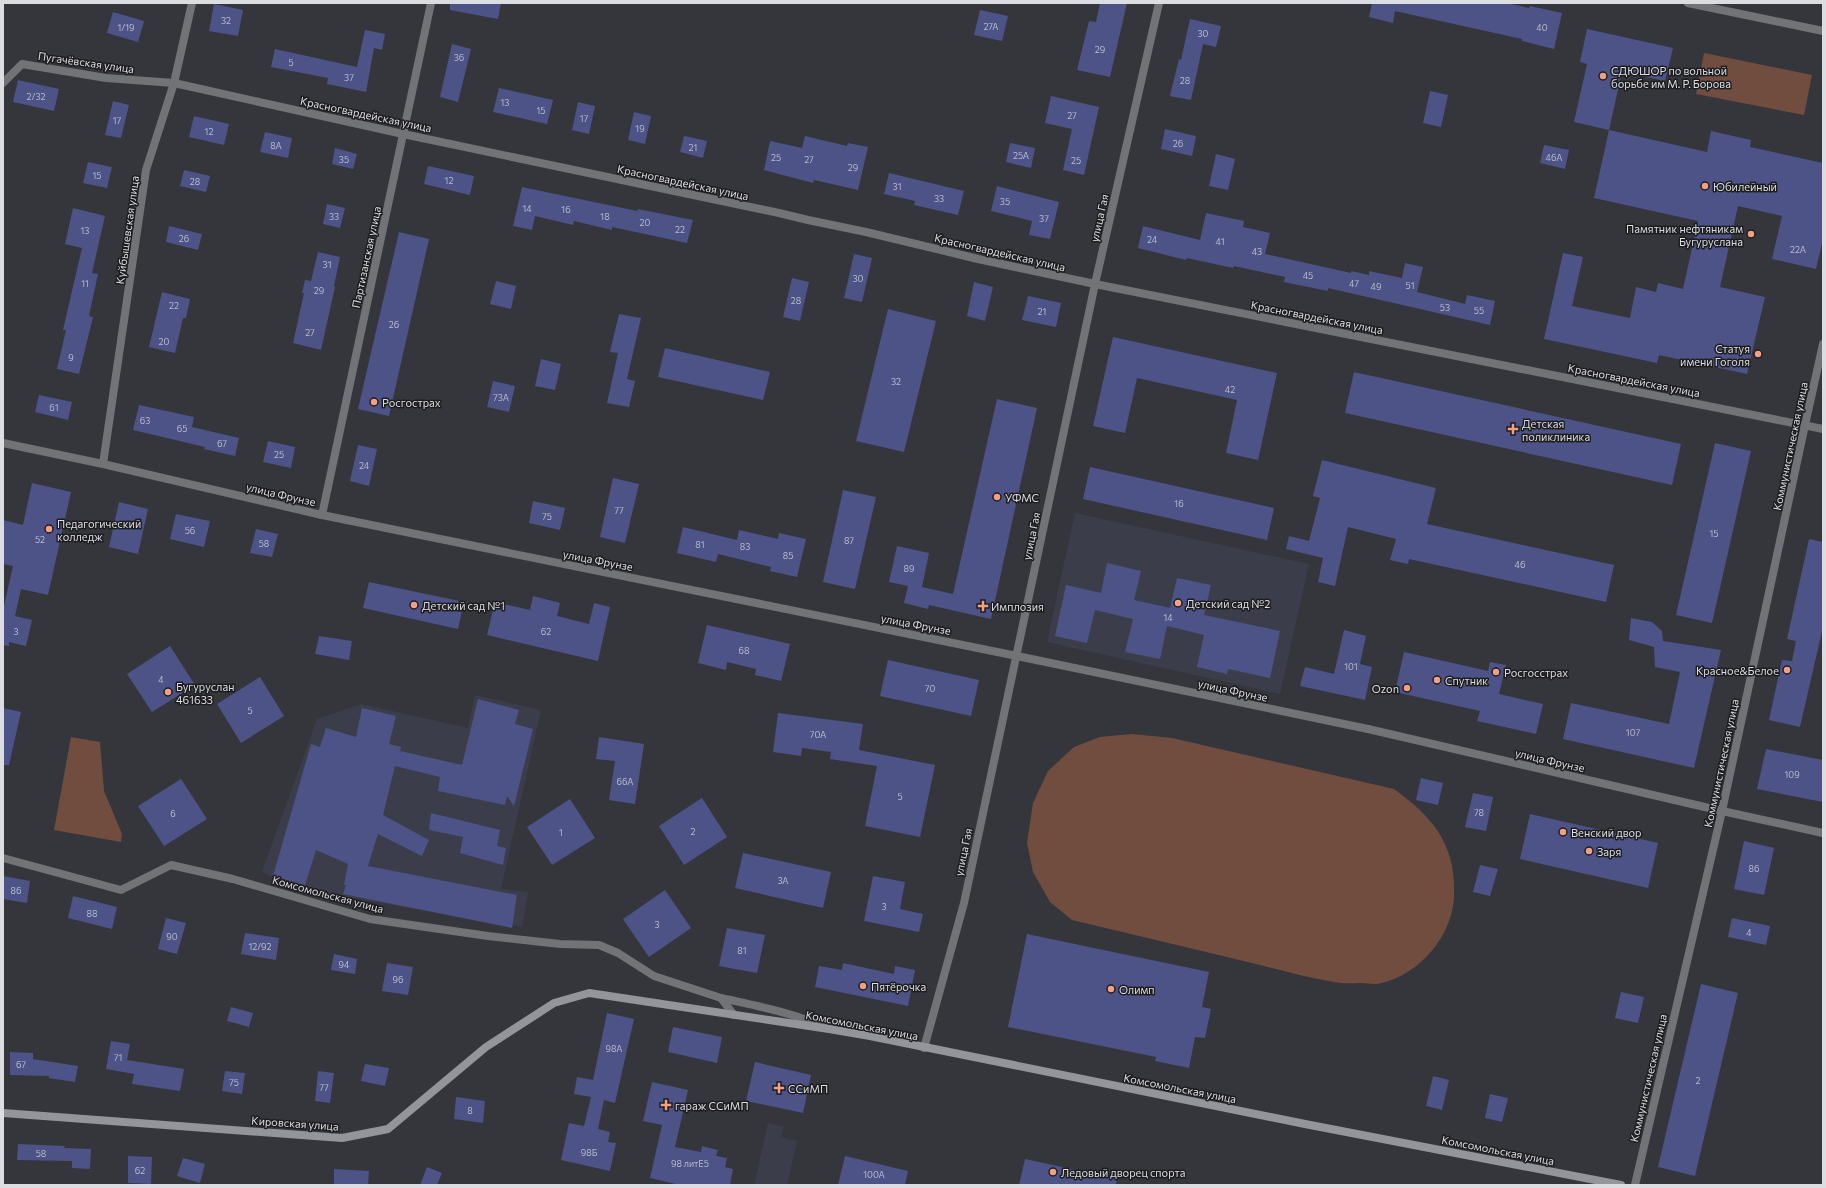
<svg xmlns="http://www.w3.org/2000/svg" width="1826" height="1188" viewBox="0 0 1826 1188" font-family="Commissioner,sans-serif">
	<rect width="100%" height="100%" fill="#34363c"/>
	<!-- built -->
	<g fill="#3b3e4a">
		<polygon points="1075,513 1309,564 1280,694 1047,642"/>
		<polygon points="475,695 541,710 501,889 528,892 522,927 304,890 262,872 317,719 361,704 468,728"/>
		<polygon points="768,1123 784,1127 781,1137 797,1141 787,1185 754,1185"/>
	</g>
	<!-- green -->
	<g fill="#714d40">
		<polygon points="1704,53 1812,75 1804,115 1696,94"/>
		<path d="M1132,734L1172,738L1394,789C1434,818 1456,845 1454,896C1453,935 1420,974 1382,983C1376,985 1368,983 1361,983C1352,983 1343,984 1334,982C1309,978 1285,971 1260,965C1198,950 1135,935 1072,920L1050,902L1033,872L1027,843L1033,803L1048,771L1074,747L1100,737Z"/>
		<polygon points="71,737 100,742 104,791 122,834 121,842 54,830"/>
	</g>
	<!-- building -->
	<g fill="#4d5387">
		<polygon points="450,3 501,3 498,19 450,10"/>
		<polygon points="1100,3 1127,3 1110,77 1077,70 1089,21 1096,22"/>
		<polygon points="1372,3 1506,3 1529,8 1530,6 1562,13 1554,49 1522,41 1522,39 1395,11 1393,23 1369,17"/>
		<polygon points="214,4 243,10 238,36 209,31"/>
		<polygon points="980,10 1008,16 1002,41 974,35"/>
		<polygon points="113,12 144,21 138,42 107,33"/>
		<polygon points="1190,19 1221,26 1216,47 1203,44 1191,100 1170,96 1179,59 1181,60"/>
		<polygon points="1587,29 1673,48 1665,81 1622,72 1609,130 1574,122 1587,64 1580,62"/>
		<polygon points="365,30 385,34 382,50 374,48 366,92 327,84 328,78 271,67 275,49 357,67"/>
		<polygon points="452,44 471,49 458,102 440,97"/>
		<polygon points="18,80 59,89 54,111 13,102"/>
		<polygon points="499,88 553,100 547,124 493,112"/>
		<polygon points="1430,91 1448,95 1441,127 1423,123"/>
		<polygon points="1051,96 1099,107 1084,175 1063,170 1072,129 1045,123"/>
		<polygon points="113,101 129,105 121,138 105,135"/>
		<polygon points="578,102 595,106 589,134 572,130"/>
		<polygon points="634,112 651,116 645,144 628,140"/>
		<polygon points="194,116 229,124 224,145 189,137"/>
		<polygon points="1165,129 1196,136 1192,156 1161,149"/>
		<polygon points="1609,130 1707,152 1711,131 1751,140 1750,147 1823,163 1823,239 1816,269 1772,259 1782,216 1738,206 1720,287 1765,297 1747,374 1659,355 1657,363 1544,339 1563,253 1583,257 1572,306 1630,318 1636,287 1656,292 1658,283 1683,289 1698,221 1594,198"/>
		<polygon points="265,132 292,138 288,158 260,152"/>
		<polygon points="684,136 707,141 703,158 680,152"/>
		<polygon points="805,136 847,146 848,143 868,147 858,190 814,180 813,183 764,170 770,141 802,148"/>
		<polygon points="1010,143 1035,148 1031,168 1006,162"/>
		<polygon points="1544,145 1569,150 1565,169 1540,163"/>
		<polygon points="335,148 357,154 353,169 332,164"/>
		<polygon points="1216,154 1235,159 1228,190 1209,186"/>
		<polygon points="88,162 112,167 107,188 83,183"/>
		<polygon points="428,166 474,176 470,195 424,184"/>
		<polygon points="184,170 210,176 206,192 180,186"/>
		<polygon points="889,173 964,191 958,215 914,205 915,201 884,194"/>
		<polygon points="997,186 1059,202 1050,239 1029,235 1032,221 991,211"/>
		<polygon points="522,187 637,211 638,209 693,220 687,243 612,227 612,230 574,221 573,225 535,216 532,230 513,226"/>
		<polygon points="327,204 345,208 340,228 323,224"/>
		<polygon points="73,208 105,216 92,273 98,274 89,316 93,317 79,374 57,369 66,330 63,330 82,248 65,244"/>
		<polygon points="1206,213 1244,221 1243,227 1270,233 1265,254 1351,273 1351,271 1369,275 1369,271 1402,278 1405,263 1423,267 1417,292 1465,304 1467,295 1495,301 1490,325 1328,288 1328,291 1284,282 1285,277 1234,266 1233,268 1187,258 1186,260 1138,248 1143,226 1200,240"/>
		<polygon points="169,226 202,234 198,250 166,242"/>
		<polygon points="399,232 429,239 389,416 358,409"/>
		<polygon points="318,252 340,257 334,286 335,287 321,350 293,343 304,293 302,293 305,280 311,281"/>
		<polygon points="854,254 872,258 862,302 844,298"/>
		<polygon points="792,278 809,282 800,321 783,317"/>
		<polygon points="496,281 516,286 511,309 490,304"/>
		<polygon points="974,282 993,287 985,321 967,316"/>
		<polygon points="162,292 190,299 186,318 183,318 175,353 149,347"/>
		<polygon points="1028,296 1061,303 1056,327 1022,320"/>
		<polygon points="888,309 936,321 904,452 856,441"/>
		<polygon points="619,314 641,318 627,379 635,381 629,407 607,403 618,353 610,352"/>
		<polygon points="1113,337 1277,373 1258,460 1226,453 1237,400 1137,378 1125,433 1093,426"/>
		<polygon points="665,348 770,372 763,400 658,377"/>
		<polygon points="541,359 561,364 555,390 535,386"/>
		<polygon points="1354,372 1681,444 1672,485 1345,413"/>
		<polygon points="493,381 515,386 509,412 487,407"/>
		<polygon points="39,395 72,402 68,420 35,412"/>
		<polygon points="997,399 1037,408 991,619 929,605 928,609 904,603 908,586 889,582 897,546 929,553 922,587 953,594"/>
		<polygon points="139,405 194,417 192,427 239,438 235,456 204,449 205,447 133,430"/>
		<polygon points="268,441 295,447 291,468 263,462"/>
		<polygon points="1715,443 1751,451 1712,623 1676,615"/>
		<polygon points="358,445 377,449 369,486 350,481"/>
		<polygon points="1322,460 1436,488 1427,524 1614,565 1606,602 1409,559 1408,564 1390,560 1396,539 1348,527 1335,586 1318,582 1323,558 1286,549 1289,536 1309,541 1320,498 1313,496"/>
		<polygon points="1090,467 1274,508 1267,540 1083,499"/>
		<polygon points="613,478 639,484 625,543 600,537"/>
		<polygon points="32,483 71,492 48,595 21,589 15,616 32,620 26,646 9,642 9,646 3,645 3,610 13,566 3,564 3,520 23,525"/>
		<polygon points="843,490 876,497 855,589 823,582"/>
		<polygon points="533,501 565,508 560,530 529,523"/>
		<polygon points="119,502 148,509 138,554 109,547"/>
		<polygon points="176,514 210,521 204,547 170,539"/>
		<polygon points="683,527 737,540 739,530 778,539 779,533 806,539 797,577 770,571 771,567 718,554 716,562 677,553"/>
		<polygon points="256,529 278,534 272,557 250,553"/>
		<polygon points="1809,539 1823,542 1823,627 1800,727 1769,720 1782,660 1792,661 1796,641 1787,639"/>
		<polygon points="1107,563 1141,571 1134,600 1170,608 1177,578 1211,585 1204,615 1280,631 1270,678 1228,669 1227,674 1197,667 1204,635 1167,626 1160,659 1125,652 1133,619 1095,610 1087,643 1055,636 1066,585 1101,593"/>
		<polygon points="369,582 464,602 458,629 363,608"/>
		<polygon points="533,596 560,603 557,616 589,624 594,603 610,607 598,661 487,635 495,602 530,610"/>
		<polygon points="1631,618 1652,622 1662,631 1663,641 1721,650 1694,768 1563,739 1571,703 1669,724 1680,672 1655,667 1654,647 1629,640"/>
		<polygon points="707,625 790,644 781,681 755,675 756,669 727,662 726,670 698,663"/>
		<polygon points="1344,630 1366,636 1360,664 1372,667 1365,700 1300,686 1305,667 1334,674"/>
		<polygon points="319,636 352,641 349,660 315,654"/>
		<polygon points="170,646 195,685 152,712 127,674"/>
		<polygon points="1404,652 1488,671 1490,662 1506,665 1499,694 1543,704 1536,734 1477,721 1480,711 1395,692"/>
		<polygon points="888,660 979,680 971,716 880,696"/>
		<polygon points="260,677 284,716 241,743 217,704"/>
		<polygon points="478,699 519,710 515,724 533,729 514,806 507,796 505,805 438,791 440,777 395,766 383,815 429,840 422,856 378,834 368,866 517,895 512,928 343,894 346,885 344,885 348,864 316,850 305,885 273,876 311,744 320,747 326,728 356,737 362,708 396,716 389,744 401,747 400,751 462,765"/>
		<polygon points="3,708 21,712 9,765 3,765"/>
		<polygon points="778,713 863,724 859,750 935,765 920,837 865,826 877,766 830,759 831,752 802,748 801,756 773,752"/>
		<polygon points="599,737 644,744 635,804 609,800 615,761 596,759"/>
		<polygon points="1766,749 1823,760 1823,802 1757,789"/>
		<polygon points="1421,778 1443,783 1438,805 1416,800"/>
		<polygon points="181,779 207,819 164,846 138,806"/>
		<polygon points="1473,793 1493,797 1486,831 1465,827"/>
		<polygon points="702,798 727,837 684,865 659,826"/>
		<polygon points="570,799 595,838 552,865 527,827"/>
		<polygon points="431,813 500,830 497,846 506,848 503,865 460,853 463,837 429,830"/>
		<polygon points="1530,814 1658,843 1648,888 1520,859"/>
		<polygon points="1744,841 1774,848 1764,895 1734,889"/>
		<polygon points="743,853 831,872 823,908 735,888"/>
		<polygon points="1480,865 1498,869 1490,896 1473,892"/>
		<polygon points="3,876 30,881 27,903 3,899"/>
		<polygon points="873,876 905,882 900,909 923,914 919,932 864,921"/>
		<polygon points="665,890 691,928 649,957 623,919"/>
		<polygon points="73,896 117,907 112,929 68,918"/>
		<polygon points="166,918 186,923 177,954 158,949"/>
		<polygon points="1732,918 1770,926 1766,945 1728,937"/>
		<polygon points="727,928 765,935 757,973 719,966"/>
		<polygon points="245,933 279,938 276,960 241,954"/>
		<polygon points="1027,934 1209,972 1202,1007 1211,1009 1205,1038 1195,1037 1189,1068 1155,1061 1156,1057 1008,1027"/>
		<polygon points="334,954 357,959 355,974 331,970"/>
		<polygon points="387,963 413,967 408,995 382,991"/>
		<polygon points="843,963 894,974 895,966 915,970 908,1006 815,987 819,966 842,970"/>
		<polygon points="1701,984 1738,993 1695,1176 1658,1167"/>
		<polygon points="1621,992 1644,997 1638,1023 1615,1018"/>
		<polygon points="231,1007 253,1013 249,1027 227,1021"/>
		<polygon points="607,1013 634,1019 615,1103 604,1100 598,1129 610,1132 608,1142 616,1143 610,1171 561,1160 569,1123 584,1126 591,1097 574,1094 577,1077 593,1080"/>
		<polygon points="673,1027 722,1037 717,1063 668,1052"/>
		<polygon points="111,1041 130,1044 127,1060 184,1069 180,1091 132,1084 134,1074 106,1069"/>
		<polygon points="10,1052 33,1053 33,1059 78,1066 75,1082 49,1078 49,1076 10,1075"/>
		<polygon points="755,1062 811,1075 803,1113 746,1101"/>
		<polygon points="365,1064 389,1068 385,1086 361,1081"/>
		<polygon points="225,1071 245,1073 242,1094 222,1091"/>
		<polygon points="318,1071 334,1073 330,1103 315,1101"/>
		<polygon points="1433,1076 1449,1080 1442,1110 1426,1106"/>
		<polygon points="652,1082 688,1090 675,1147 701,1152 702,1146 718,1150 716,1156 727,1158 725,1167 733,1169 730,1185 680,1185 650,1178 662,1125 643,1121"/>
		<polygon points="1490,1094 1508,1098 1502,1122 1485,1118"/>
		<polygon points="456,1097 485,1101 483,1123 454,1119"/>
		<polygon points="18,1144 65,1146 64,1148 91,1149 90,1169 72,1168 72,1161 17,1160"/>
		<polygon points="128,1156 152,1157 151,1184 128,1183"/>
		<polygon points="845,1156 908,1171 905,1185 838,1185"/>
		<polygon points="183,1158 205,1164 200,1183 177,1176"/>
		<polygon points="1025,1159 1117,1179 1116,1185 1019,1185"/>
		<polygon points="427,1167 442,1173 437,1185 420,1185"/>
		<polygon points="334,1169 369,1171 368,1185 334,1185"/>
	</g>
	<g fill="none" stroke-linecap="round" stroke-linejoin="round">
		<!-- pedestrian -->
		<polyline stroke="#727376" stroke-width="8" points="1017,656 1368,729"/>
		<!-- minor -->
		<g stroke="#727376" stroke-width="8">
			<polyline points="1688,3 1823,31"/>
			<polyline points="3,83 22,64 106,78 174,83 403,134 779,213 808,220 866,232 978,259 1095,284 1823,429"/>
			<polyline points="1805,425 1823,344"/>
			<polyline points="3,443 103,464 322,515 1017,656"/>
			<polyline points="103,464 146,170 174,83 192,3"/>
			<polyline points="322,515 431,3"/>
			<polyline points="1368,729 1722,811 1823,833"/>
			<polyline points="3,858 121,890 171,865 233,879 370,919 488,936 560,944 599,945 618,953 654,976 721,998 734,1015"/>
			<path d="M721,998C757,1006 791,1012 824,1027"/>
		</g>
		<!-- tertiary -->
		<g stroke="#727376" stroke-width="8">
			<polyline points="924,1048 964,903 1095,284 1159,3"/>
			<polyline points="1635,1185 1722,811 1805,425"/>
		</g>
		<!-- secondary -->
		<polyline stroke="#94959a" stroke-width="8" points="3,1113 342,1138 388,1129 486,1047 554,1003 589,993 829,1029 870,1036 1305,1124 1621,1185"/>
	</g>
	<!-- markers -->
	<g fill="#f3a081" stroke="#1d1d20" stroke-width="1.5">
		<circle cx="1603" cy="76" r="4"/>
		<circle cx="1705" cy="186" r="4"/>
		<circle cx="1751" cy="234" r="4"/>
		<circle cx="1758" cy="354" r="4"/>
		<circle cx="374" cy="402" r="4"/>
		<path d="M1511 423h4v4h4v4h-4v4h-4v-4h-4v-4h4z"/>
		<circle cx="997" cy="497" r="4"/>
		<circle cx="49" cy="529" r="4"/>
		<circle cx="1178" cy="603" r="4"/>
		<circle cx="414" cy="605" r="4"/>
		<path d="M981 600h4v4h4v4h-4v4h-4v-4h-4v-4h4z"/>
		<circle cx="1787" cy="670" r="4"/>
		<circle cx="1496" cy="672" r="4"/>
		<circle cx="1437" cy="680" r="4"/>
		<circle cx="1407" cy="688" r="4"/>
		<circle cx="168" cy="692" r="4"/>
		<circle cx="1563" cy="832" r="4"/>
		<circle cx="1589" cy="851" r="4"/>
		<circle cx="863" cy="986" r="4"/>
		<circle cx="1111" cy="989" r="4"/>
		<path d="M777 1082h4v4h4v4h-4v4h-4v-4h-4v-4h4z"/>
		<path d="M664 1099h4v4h4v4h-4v4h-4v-4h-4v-4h4z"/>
		<circle cx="1053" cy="1172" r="4"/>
	</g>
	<g text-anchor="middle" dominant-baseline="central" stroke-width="3" stroke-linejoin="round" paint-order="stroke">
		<!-- number labels -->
		<g font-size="9" fill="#b8baca">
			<text x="226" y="20">32</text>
			<text x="991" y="26">27А</text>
			<text x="126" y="27">1/19</text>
			<text x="1542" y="27">40</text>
			<text x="1203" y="33">30</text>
			<text x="1100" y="49">29</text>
			<text x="459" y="57">36</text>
			<text x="291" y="62">5</text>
			<text x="349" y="77">37</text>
			<text x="1185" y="80">28</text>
			<text x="36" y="96">2/32</text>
			<text x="505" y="102">13</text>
			<text x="541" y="110">15</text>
			<text x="1072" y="115">27</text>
			<text x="584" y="118">17</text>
			<text x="117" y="120">17</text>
			<text x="640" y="128">19</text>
			<text x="209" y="131">12</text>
			<text x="1178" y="143">26</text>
			<text x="276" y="145">8А</text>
			<text x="693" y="147">21</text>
			<text x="1021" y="155">25А</text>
			<text x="776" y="157">25</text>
			<text x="1554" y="157">46А</text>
			<text x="344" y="159">35</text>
			<text x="809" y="159">27</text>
			<text x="1076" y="160">25</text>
			<text x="853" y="167">29</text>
			<text x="97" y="175">15</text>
			<text x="449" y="180">12</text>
			<text x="195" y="181">28</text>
			<text x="897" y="186">31</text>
			<text x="939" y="198">33</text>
			<text x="1005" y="201">35</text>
			<text x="527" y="208">14</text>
			<text x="566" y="209">16</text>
			<text x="334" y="216">33</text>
			<text x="605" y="216">18</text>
			<text x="1044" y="218">37</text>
			<text x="645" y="222">20</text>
			<text x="680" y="229">22</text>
			<text x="85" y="230">13</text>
			<text x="184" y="238">26</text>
			<text x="1152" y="239">24</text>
			<text x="1220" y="241">41</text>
			<text x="1798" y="249">22А</text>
			<text x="1257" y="251">43</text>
			<text x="327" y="264">31</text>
			<text x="1308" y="275">45</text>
			<text x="858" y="278">30</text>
			<text x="85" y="283">11</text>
			<text x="1354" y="283">47</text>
			<text x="1410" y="285">51</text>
			<text x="1376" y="286">49</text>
			<text x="319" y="290">29</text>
			<text x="796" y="300">28</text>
			<text x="174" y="305">22</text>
			<text x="1445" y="307">53</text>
			<text x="1479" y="310">55</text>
			<text x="1042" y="311">21</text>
			<text x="394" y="324">26</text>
			<text x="310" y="332">27</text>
			<text x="164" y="341">20</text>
			<text x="71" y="357">9</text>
			<text x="896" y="381">32</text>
			<text x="1230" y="389">42</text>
			<text x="501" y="397">73А</text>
			<text x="54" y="407">61</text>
			<text x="145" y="420">63</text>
			<text x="182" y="428">65</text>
			<text x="222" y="443">67</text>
			<text x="279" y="454">25</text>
			<text x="364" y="465">24</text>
			<text x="1179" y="503">16</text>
			<text x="619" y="510">77</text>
			<text x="547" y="516">75</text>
			<text x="190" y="530">56</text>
			<text x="1714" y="533">15</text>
			<text x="40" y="539">52</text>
			<text x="849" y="540">87</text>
			<text x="264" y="543">58</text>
			<text x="700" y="544">81</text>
			<text x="745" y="546">83</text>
			<text x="788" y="555">85</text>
			<text x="1520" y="564">46</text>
			<text x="909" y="568">89</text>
			<text x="1168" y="617">14</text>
			<text x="16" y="631">3</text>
			<text x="546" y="631">62</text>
			<text x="744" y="650">68</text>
			<text x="1351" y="666">101</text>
			<text x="161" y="679">4</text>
			<text x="930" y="688">70</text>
			<text x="250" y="710">5</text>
			<text x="1633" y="732">107</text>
			<text x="818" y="734">70А</text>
			<text x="1792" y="774">109</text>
			<text x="625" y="781">66А</text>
			<text x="900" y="796">5</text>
			<text x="1479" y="812">78</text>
			<text x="173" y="813">6</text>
			<text x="693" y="831">2</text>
			<text x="561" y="832">1</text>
			<text x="1754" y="868">86</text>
			<text x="783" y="880">3А</text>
			<text x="16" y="890">86</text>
			<text x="884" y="906">3</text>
			<text x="92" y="913">88</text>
			<text x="657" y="924">3</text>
			<text x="1749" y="932">4</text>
			<text x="172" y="936">90</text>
			<text x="260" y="946">12/92</text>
			<text x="742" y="950">81</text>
			<text x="344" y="964">94</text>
			<text x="398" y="979">96</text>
			<text x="614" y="1048">98А</text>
			<text x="118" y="1057">71</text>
			<text x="21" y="1064">67</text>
			<text x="1698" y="1080">2</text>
			<text x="234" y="1082">75</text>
			<text x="324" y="1087">77</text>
			<text x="470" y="1110">8</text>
			<text x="589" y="1152">98Б</text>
			<text x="41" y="1153">58</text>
			<text x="690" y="1163">98 литЕ5</text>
			<text x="140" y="1170">62</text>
			<text x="874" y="1174">100А</text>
		</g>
		<!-- street labels -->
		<g font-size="11" fill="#dcdde1" stroke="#1d1d20">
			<text transform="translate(86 62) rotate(8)">Пугачёвская улица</text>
			<text transform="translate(366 114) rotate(12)">Красногвардейская улица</text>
			<text transform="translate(683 182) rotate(12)">Красногвардейская улица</text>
			<text transform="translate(1099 218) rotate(-77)">улица Гая</text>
			<text transform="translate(127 230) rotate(-82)">Куйбышевская улица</text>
			<text transform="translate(1000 252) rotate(13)">Красногвардейская улица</text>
			<text transform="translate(366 257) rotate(-78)">Партизанская улица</text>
			<text transform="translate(1317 317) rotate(11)">Красногвардейская улица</text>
			<text transform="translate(1634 380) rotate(11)">Красногвардейская улица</text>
			<text transform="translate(1790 446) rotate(-78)">Коммунистическая улица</text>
			<text transform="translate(281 494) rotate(13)">улица Фрунзе</text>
			<text transform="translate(1031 536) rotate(-78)">улица Гая</text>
			<text transform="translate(598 560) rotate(11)">улица Фрунзе</text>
			<text transform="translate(916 624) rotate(11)">улица Фрунзе</text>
			<text transform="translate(1233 690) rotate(12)">улица Фрунзе</text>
			<text transform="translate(1550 760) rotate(13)">улица Фрунзе</text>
			<text transform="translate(1721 763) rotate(-78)">Коммунистическая улица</text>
			<text transform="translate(963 852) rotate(-78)">улица Гая</text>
			<text transform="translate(328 894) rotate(15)">Комсомольская улица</text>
			<text transform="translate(862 1025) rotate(11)">Комсомольская улица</text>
			<text transform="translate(1648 1078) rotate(-77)">Коммунистическая улица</text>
			<text transform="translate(1180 1088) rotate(11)">Комсомольская улица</text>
			<text transform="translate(295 1123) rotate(4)">Кировская улица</text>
			<text transform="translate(1498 1150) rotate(11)">Комсомольская улица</text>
		</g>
		<!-- poi labels -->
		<g font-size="11" fill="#dcdde1" stroke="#1d1d20" text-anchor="start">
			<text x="1611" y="70">СДЮШОР по вольной<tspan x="1611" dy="13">борьбе им М. Р. Борова</tspan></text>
			<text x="1713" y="186">Юбилейный</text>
			<text x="1743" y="228" text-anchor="end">Памятник нефтяникам<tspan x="1743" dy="13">Бугуруслана</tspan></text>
			<text x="1750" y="348" text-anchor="end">Статуя<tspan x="1750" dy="13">имени Гоголя</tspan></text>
			<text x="382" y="402">Росгострах</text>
			<text x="1522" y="423">Детская<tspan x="1522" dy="13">поликлиника</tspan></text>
			<text x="1005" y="497">УФМС</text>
			<text x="57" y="523">Педагогический<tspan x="57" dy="13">колледж</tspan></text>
			<text x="1186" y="603">Детский сад №2</text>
			<text x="422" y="605">Детский сад №1</text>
			<text x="991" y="606">Имплозия</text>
			<text x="1779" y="670" text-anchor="end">Красное&amp;Белое</text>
			<text x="1504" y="672">Росгосстрах</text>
			<text x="1445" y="680">Спутник</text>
			<text x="176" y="686">Бугуруслан<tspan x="176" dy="13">461633</tspan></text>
			<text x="1399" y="688" text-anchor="end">Ozon</text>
			<text x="1571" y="832">Венский двор</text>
			<text x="1597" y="851">Заря</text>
			<text x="871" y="986">Пятёрочка</text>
			<text x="1119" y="989">Олимп</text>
			<text x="788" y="1088">ССиМП</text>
			<text x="675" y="1105">гараж ССиМП</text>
			<text x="1061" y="1172">Ледовый дворец спорта</text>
		</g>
	</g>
	<!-- border -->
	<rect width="1826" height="1188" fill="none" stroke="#dcdde1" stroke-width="8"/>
</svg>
